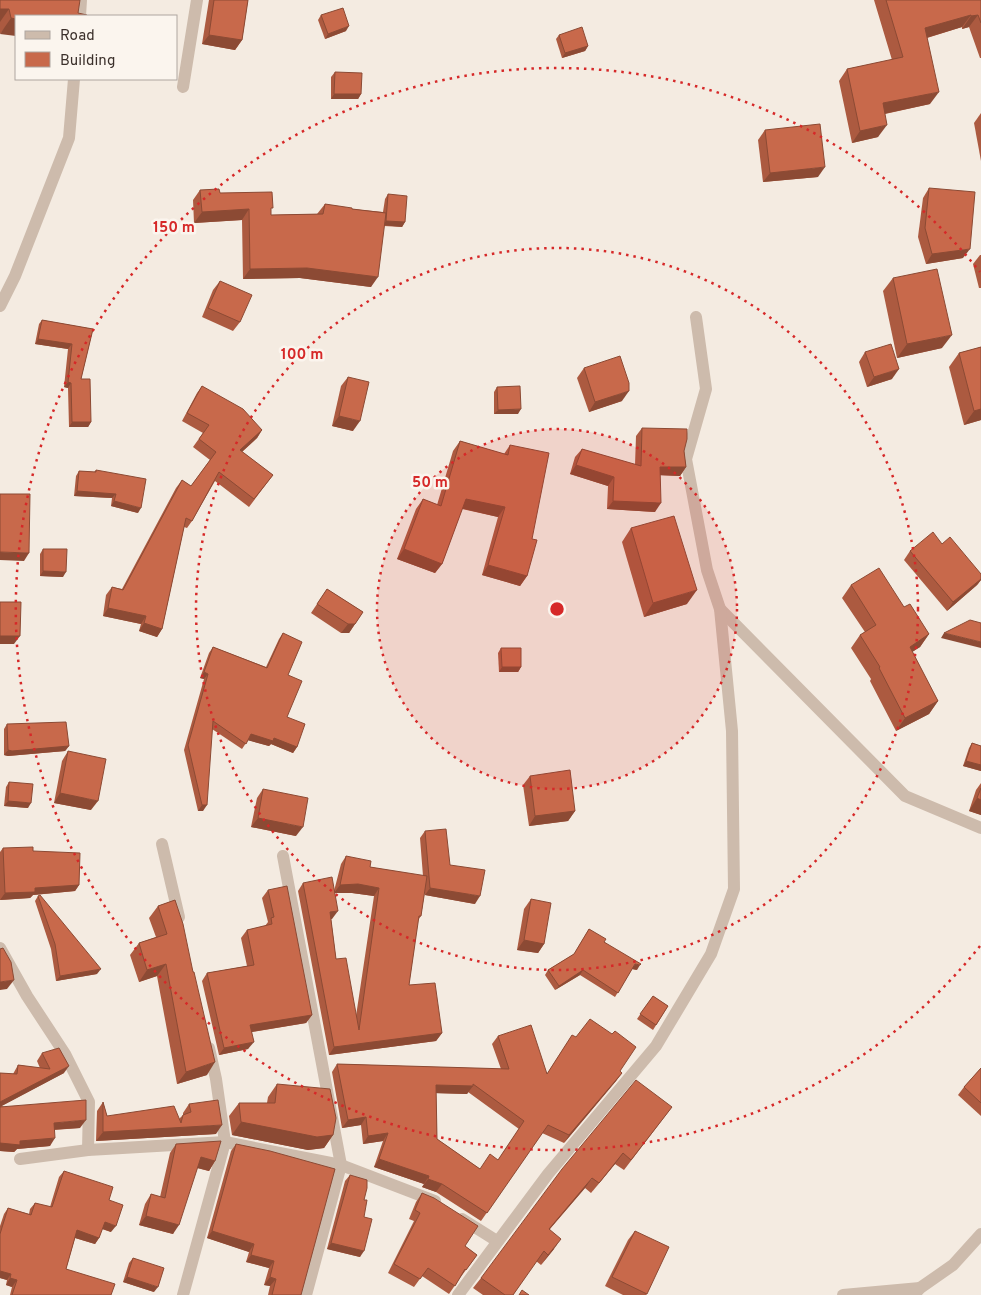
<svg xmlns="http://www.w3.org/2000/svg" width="981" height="1295" viewBox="0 0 981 1295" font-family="Overpass,sans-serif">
	<rect width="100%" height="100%" fill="#f4ebe1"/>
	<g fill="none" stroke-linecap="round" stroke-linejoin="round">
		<!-- minor -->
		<g stroke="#cdbbac" stroke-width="12">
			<polyline points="80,16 81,0"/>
			<polyline points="183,87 197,0"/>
			<polyline points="0,306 15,276 69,138 74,79"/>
			<polyline points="720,609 905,796 981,828"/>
			<polyline points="162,844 179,917"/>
			<polyline points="283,856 341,1165 306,1295"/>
			<polyline points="0,948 27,996 65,1054 89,1102 88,1150"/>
			<polyline points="20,1159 88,1150 225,1142 341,1165 435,1201"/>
			<polyline points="462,1219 497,1241"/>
			<polyline points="183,1295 225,1142 216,1079 209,1048"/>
			<polyline points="458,1295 548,1174 656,1046 711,954 734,889 732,731 720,609 707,570 686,459 706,389 696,317"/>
			<polyline points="843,1295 920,1288"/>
			<polyline points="914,1295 920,1288 953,1265 981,1234"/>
		</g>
	</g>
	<!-- wall -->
	<g fill="#ac5a40" fill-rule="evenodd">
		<polygon points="0,0 16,16 0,34"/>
		<polygon points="209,0 248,0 242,40 235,50 202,44"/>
		<polygon points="874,0 981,0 981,58 980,58 969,27 962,29 962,27 927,38 930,104 885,114 878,137 852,143 839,81 847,69 892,60"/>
		<polygon points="321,15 346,31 325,39 318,20"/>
		<polygon points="559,35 588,46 585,51 562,58 556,39"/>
		<polygon points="335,72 361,94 358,99 331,99 331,77"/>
		<polygon points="981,113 981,161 974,123"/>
		<polygon points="765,130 818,177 763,182 758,140"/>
		<polygon points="929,188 963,258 926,264 918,237 923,198"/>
		<polygon points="200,190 220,193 271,211 271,215 317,214 325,204 352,209 383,212 385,199 388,194 405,222 402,227 384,226 371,287 300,278 243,279 242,220 194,223 193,200"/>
		<polygon points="980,255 981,255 981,288 979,288 973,264"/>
		<polygon points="893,278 942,348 897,358 883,291"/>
		<polygon points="220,281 240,322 233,331 202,317 213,290"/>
		<polygon points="42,320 93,329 81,379 91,422 88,427 69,427 68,388 64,387 68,349 35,344 39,324"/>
		<polygon points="981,347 981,420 964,425 949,367 959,353"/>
		<polygon points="865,352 892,379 867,387 859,362"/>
		<polygon points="584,368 622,401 589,412 577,378"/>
		<polygon points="348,377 353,431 332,426 341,386"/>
		<polygon points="202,386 262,430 257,438 242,452 273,475 249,507 215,481 192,521 187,528 184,527 162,629 157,637 139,631 141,624 103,616 106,595 112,587 122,589 176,488 182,480 191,486 210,460 193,447 203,433 182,421 197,393"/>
		<polygon points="497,387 518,414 494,414 494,392"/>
		<polygon points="642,428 684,451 686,467 680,476 660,475 655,512 607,509 608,486 570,474 575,457 582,449 635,465 636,436"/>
		<polygon points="460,441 504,454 510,445 532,539 527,576 520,586 482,575 498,517 462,509 442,564 435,573 397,559 416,509 423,499 437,505 453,451"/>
		<polygon points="96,470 138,513 111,506 112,498 74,496 76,476 79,471 94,472"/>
		<polygon points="631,528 687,604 644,617 622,542"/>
		<polygon points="942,544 981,574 981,580 977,585 947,611 904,560 910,551"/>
		<polygon points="43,549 63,577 40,576 40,554"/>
		<polygon points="851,585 904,607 929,634 920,647 912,652 938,701 929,714 896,731 870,681 871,679 851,648 860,635 865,632 842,598"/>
		<polygon points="327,589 363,612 349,633 341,633 311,613"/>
		<polygon points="283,633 288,675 287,717 297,747 293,753 271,744 269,746 248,740 242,749 212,729 203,811 198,811 184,750 204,679 200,678 209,653 213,647 266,667 279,639"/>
		<polygon points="501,648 521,667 518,672 499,672 498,653"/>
		<polygon points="7,724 69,746 65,751 8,756 4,755 4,729"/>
		<polygon points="972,743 981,746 981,771 963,766 969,748"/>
		<polygon points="68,751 91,810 54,803 62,761"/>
		<polygon points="530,776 575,811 568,821 529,826 523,785"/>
		<polygon points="9,782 28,808 4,806 6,787"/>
		<polygon points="981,783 981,815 969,811 976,790"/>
		<polygon points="263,789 296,836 251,827 257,798"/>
		<path d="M425,831L450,865L475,904L425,895V890L421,916L418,920L409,985L442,1033L436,1041L329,1055L298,891L303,883L334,891L341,864L346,856L370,867L423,876L420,838ZM335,893H352L374,896L356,1016L336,959L331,919H332Z"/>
		<polygon points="3,848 33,851 79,885 75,891 33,895 30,898 0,900 0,852"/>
		<polygon points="268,890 312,1015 306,1023 252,1032 248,1049 219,1055 202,981 207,973 247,966 241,938 247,930 265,926 268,922 262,898"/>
		<polygon points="38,896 97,974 56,981 51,949 35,901"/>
		<polygon points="531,899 544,944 538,953 517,950 524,909"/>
		<polygon points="175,900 207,1075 177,1084 157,976 139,982 130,955 139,943 156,937 149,918 158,906"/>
		<polygon points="589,929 637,970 632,969 615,997 580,975 555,990 545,975 548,970 574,954"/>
		<polygon points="653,996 668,1006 653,1030 637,1019"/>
		<path d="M612,1034L620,1071L622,1073L616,1081L564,1143L542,1133L481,1221L436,1192L422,1187L424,1184L374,1167L383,1141L363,1144L361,1125L342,1128L332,1072L337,1064L501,1069L492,1044L498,1036L547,1074L567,1043L576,1037ZM468,1092L519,1129L498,1160L480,1169L437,1139L436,1093L467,1094Z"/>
		<polygon points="42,1053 64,1073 1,1106 80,1128 54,1130 50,1146 17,1149 14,1152 0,1151 0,1073 13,1074 18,1065 40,1068 37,1061"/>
		<polygon points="981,1068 981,1116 958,1095 964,1087"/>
		<polygon points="277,1084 333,1135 324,1148 308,1150 232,1135 229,1116 239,1103 267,1103 268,1097"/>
		<polygon points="103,1102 107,1116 179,1119 183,1115 183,1113 189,1104 216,1134 96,1141 97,1111"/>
		<polygon points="672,1107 624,1170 615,1164 591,1193 585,1188 550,1229 554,1249 541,1265 536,1261 513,1295 483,1295 473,1288 481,1278"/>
		<polygon points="176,1144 215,1161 209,1171 197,1168 173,1234 139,1225 145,1204 151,1194 160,1197 170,1153"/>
		<polygon points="236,1144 301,1295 268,1295 270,1286 264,1285 269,1268 246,1262 249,1252 207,1238 231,1151"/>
		<polygon points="64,1171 109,1200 111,1232 102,1229 99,1238 95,1244 75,1238 66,1269 111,1295 10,1295 12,1287 6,1285 7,1280 0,1278 0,1226 4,1214 8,1208 29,1214 30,1209 35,1203 50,1207 59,1177"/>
		<polygon points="350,1175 364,1200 364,1217 360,1257 327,1249 345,1181"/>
		<polygon points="422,1193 465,1246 477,1255 460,1278 449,1294 422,1276 414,1287 388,1273 414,1221 409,1219 416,1202"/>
		<polygon points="635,1231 647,1294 646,1295 623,1295 605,1286 628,1240"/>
		<polygon points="133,1258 154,1292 123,1282 129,1263"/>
	</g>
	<!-- shaded-wall -->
	<g fill="#8c4a34">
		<polygon points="0,9 9,9 0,22"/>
		<polygon points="971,15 962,27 916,41 925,28"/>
		<polygon points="978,15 969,27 962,29 971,16"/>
		<polygon points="11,18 16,19 16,36 0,34"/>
		<polygon points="349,26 346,31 325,39 328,34"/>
		<polygon points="209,35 242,40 235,50 202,44"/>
		<polygon points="588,46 585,51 562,58 565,53"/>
		<polygon points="939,92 930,104 874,116 883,103"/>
		<polygon points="334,94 361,94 358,99 331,99"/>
		<polygon points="887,125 878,137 852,143 860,131"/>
		<polygon points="825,167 818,177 763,182 770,173"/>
		<polygon points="249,209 242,220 194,223 202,212"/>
		<polygon points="386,221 405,222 402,227 382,225"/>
		<polygon points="970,249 963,258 926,264 932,254"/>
		<polygon points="307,268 378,277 371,287 300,278 243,279 250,269"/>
		<polygon points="952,335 942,348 897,358 907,344"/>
		<polygon points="38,339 72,344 68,349 35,344"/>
		<polygon points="899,369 892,379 867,387 874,377"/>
		<polygon points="68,382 71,383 68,388 64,387"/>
		<polygon points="629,391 622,401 589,412 595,402"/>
		<polygon points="521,409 518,414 494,414 498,410"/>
		<polygon points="981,409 981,420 964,425 974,411"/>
		<polygon points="339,416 360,421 353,431 332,426"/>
		<polygon points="72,422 91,422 88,427 69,427"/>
		<polygon points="262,430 257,438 235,458 240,450"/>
		<polygon points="576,465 614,477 608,486 570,474"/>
		<polygon points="660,467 686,467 680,476 654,475"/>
		<polygon points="77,491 116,494 112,498 74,496"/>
		<polygon points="466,499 505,507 498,517 460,508"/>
		<polygon points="114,501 141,508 138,513 111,506"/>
		<polygon points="613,501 661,503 655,512 607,509"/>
		<polygon points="404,549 442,564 435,573 397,559"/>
		<polygon points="0,552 29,553 24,561 0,560"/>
		<polygon points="488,565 527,576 520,586 482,575"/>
		<polygon points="43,571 66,572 63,577 40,576"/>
		<polygon points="981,579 981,580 977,585 947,611 953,602"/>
		<polygon points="697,590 687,604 644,617 653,603"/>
		<polygon points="108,608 146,616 141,624 103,616"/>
		<polygon points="144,623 162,629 157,637 139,631"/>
		<polygon points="348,624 355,624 349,633 341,633"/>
		<polygon points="944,633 981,642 981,648 941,638"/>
		<polygon points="929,634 920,647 901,659 910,647"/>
		<polygon points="0,636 20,636 14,644 0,644"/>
		<polygon points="502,667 521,667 518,672 499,672"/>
		<polygon points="204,672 208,674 204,679 200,678"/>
		<polygon points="938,701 929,714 896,731 905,718"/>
		<polygon points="251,734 274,738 297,747 293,753 271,744 269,746 247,740"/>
		<polygon points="69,746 65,751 8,756 4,755 8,750"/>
		<polygon points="966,761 981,765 981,771 963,766"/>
		<polygon points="60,793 98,801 91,810 54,803"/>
		<polygon points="977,798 981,800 981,815 969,811"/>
		<polygon points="8,801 31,803 28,808 4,806"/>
		<polygon points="202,805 207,805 203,811 198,811"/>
		<polygon points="575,811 568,821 529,826 535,816"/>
		<polygon points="258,818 303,827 296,836 251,827"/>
		<polygon points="358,884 379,888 374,896 352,893 334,893 340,885"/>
		<polygon points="79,885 75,891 33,895 30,898 0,900 5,893 35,888"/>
		<polygon points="430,888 480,896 475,904 425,895"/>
		<polygon points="338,911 332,919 324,920 330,912"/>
		<polygon points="524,940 544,944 538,953 517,950"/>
		<polygon points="166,964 157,976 139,982 147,970"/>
		<polygon points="635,964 640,965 637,970 632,969"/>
		<polygon points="101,969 97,974 56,981 60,976"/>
		<polygon points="583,970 580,975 555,990 559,986"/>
		<polygon points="14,980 7,989 0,990 0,982"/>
		<polygon points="312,1015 306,1023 245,1033 250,1025"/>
		<polygon points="442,1033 436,1041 329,1055 334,1047"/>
		<polygon points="254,1042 248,1049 219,1055 224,1048"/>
		<polygon points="215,1062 207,1075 177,1084 186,1072"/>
		<polygon points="69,1066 64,1073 0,1107 0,1102"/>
		<polygon points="622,1073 616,1081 564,1143 569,1135"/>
		<polygon points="436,1085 473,1086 467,1094 430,1093"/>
		<polygon points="366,1117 361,1125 342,1128 348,1120"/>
		<polygon points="86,1120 80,1128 48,1130 54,1123"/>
		<polygon points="241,1122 333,1135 324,1148 308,1150 232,1135"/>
		<polygon points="222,1125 216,1134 96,1141 103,1132"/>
		<polygon points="388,1133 383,1141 363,1144 368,1136"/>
		<polygon points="55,1138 50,1146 17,1149 14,1152 0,1151 0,1143"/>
		<polygon points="623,1153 615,1164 591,1193"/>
		<polygon points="201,1157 215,1161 209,1171 194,1167"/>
		<polygon points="379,1159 429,1176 424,1184 374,1167"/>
		<polygon points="592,1178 585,1188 541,1239 549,1229"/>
		<polygon points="428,1179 442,1184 436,1192 422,1187"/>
		<polygon points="146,1216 179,1225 173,1234 139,1225"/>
		<polygon points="105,1222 116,1226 111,1232 100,1228"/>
		<polygon points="77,1230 99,1238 95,1244 72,1237"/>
		<polygon points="212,1231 254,1244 249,1252 207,1238"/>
		<polygon points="561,1239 554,1249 541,1265 548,1255"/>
		<polygon points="331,1243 364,1251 360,1257 327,1249"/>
		<polygon points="251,1255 274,1261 269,1268 246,1262"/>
		<polygon points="0,1271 11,1274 7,1280 0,1278"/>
		<polygon points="127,1277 158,1287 154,1292 123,1282"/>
		<polygon points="270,1277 276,1279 270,1286 264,1285"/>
		<polygon points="10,1278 17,1280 12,1287 6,1285"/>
	</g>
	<!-- building -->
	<g fill="#c8694b" stroke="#8c4a34" fill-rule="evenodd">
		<polygon points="0,0 80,0 78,13 87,15 87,16 16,16 16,19 11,18 9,9 0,9"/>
		<polygon points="214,0 248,0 242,40 209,35"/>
		<polygon points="886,0 981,0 981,23 978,15 971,16 971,15 925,28 939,92 883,103 887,125 860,131 847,69 903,57"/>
		<polygon points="343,8 349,26 328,34 321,15"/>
		<polygon points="582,27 588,46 565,53 559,35"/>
		<polygon points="335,72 362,73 361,94 334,94"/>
		<polygon points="820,124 825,167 770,173 765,130"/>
		<polygon points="929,188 975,192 970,249 932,254 925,228"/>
		<polygon points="219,189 220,193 272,192 273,208 271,208 271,215 323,214 325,204 352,208 352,209 386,213 378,277 307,268 250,269 249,209 202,212 200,190"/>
		<polygon points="388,194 407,196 405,222 386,221"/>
		<polygon points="937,269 952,335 907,344 893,278"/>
		<polygon points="220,281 252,295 240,322 208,308"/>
		<polygon points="42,320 93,329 81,379 90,379 91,422 72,422 71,383 68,382 72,344 38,339"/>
		<polygon points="891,344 899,369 874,377 865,352"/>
		<polygon points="981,347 981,409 974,411 959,353"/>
		<polygon points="620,356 629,383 629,391 595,402 584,368"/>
		<polygon points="348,377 369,382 360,421 339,416"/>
		<polygon points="202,386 243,409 262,430 240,450 273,475 254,499 219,472 192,521 186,518 162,629 144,623 146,616 108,608 112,587 123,590 182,480 191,486 216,452 199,439 209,425 187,413"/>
		<polygon points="520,386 521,409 498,410 497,387"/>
		<polygon points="642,428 687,429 687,439 684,451 686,467 660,467 661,503 613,501 614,477 576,465 582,449 641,466"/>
		<polygon points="460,441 508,455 510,445 549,453 532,539 537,540 527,576 488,565 505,507 466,499 442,564 404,549 423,499 441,506"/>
		<polygon points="96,470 146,479 141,508 114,501 116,494 77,491 79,471 96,472"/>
		<polygon points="0,494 30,494 29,553 0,552"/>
		<polygon points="674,516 697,590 653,603 631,528"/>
		<polygon points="933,532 942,544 950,537 981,574 981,579 953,602 910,551"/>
		<polygon points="43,549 67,549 66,572 43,571"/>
		<polygon points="879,568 904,607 910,604 929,634 910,647 938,701 905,718 879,668 880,667 860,635 876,625 851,585"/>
		<polygon points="327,589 363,612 355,624 348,624 317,604"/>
		<polygon points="0,602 21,602 20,636 0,636"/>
		<polygon points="970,620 981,623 981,642 944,633"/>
		<polygon points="283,633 302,642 288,675 302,681 287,717 305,724 297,747 274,738 273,741 251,734 246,744 213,721 207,805 202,805 188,745 208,674 204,672 213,647 267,668"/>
		<polygon points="501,648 521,648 521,667 502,667"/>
		<polygon points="66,722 69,746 12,751 8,750 7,724"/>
		<polygon points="972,743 981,746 981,765 966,761"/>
		<polygon points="68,751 106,759 98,801 60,793"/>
		<polygon points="570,770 575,811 535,816 530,776"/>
		<polygon points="9,782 33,784 31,803 8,801"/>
		<polygon points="981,788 981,800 977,798"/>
		<polygon points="263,789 308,798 303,827 258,818"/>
		<polygon points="446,829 450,865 485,870 480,896 430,888 425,831"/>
		<polygon points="33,847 33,851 80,853 79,885 35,888 35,892 5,893 3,848"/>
		<polygon points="346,856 371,861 370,867 427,876 421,916 419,916 409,985 435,983 442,1033 334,1047 303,883 332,877 338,911 330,912 336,959 346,958 359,1030 379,888 358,884 340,885"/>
		<polygon points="287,886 312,1015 250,1025 254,1042 224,1048 207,973 254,965 247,930 272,924 271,918 274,917 268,890"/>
		<polygon points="40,895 101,969 60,976 55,944 38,896"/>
		<polygon points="531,899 551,903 544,944 524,940"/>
		<polygon points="175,900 183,924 193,972 194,972 215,1062 186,1072 166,964 147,970 139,943 167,934 158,906"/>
		<polygon points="589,929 606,939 604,942 641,964 640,965 635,964 618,993 583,970 559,986 548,970 574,954"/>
		<polygon points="3,948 11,962 14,980 0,982 0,949"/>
		<polygon points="653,996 668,1006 656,1025 640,1014"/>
		<path d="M590,1019L612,1034L615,1031L636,1047L620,1071L622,1073L569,1135L548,1125L487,1213L442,1184L428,1179L429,1176L379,1159L388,1133L368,1136L366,1117L348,1120L337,1064L509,1069L498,1036L531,1025L547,1074L572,1035L576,1037ZM473,1084L524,1121L498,1160L490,1154L480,1169L437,1139L436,1085L473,1086Z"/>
		<polygon points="59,1048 69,1066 0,1102 0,1073 17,1074 18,1065 50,1069 42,1053"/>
		<polygon points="981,1068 981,1103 964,1087"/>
		<polygon points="636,1080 672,1107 631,1160 623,1153 599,1183 592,1178 549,1229 561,1239 548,1255 544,1251 513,1295 505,1295 481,1278 562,1169"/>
		<polygon points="277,1084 330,1089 336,1118 333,1135 317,1137 241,1122 239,1103 275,1103"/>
		<polygon points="86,1100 86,1120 54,1123 55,1138 20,1141 20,1145 0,1143 0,1107"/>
		<polygon points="218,1100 222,1125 103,1132 103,1102 107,1116 174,1106 181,1123 183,1115 191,1112 189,1104"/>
		<polygon points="221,1141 215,1161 201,1157 179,1225 146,1216 151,1194 165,1198 176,1144"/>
		<polygon points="236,1144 270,1151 335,1169 301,1295 272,1295 276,1279 270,1277 274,1261 251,1255 254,1244 212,1231"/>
		<polygon points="64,1171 113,1187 109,1200 123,1205 116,1226 105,1222 99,1238 77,1230 66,1269 115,1284 111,1295 12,1295 17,1280 10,1278 11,1274 0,1271 0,1234 8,1208 31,1215 35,1203 52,1207"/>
		<polygon points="350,1175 367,1180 367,1188 364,1200 367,1200 364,1217 372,1219 364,1251 331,1243"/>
		<polygon points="422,1193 434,1198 478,1226 465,1246 477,1255 466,1270 465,1269 455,1286 428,1268 420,1279 394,1264 420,1213 415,1210"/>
		<polygon points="635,1231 669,1247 647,1294 612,1277"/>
		<polygon points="133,1258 164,1268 158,1287 127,1277"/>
		<polygon points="522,1290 529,1295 519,1295"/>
	</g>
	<!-- distance rings -->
	<circle cx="557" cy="609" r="180" fill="#d62828" fill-opacity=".12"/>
	<g fill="none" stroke="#d62828" stroke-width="2.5" stroke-dasharray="2.5 5">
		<circle cx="557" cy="609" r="180"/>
		<circle cx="557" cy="609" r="361"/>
		<path d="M980 946A541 541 0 1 1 980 272"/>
	</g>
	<circle cx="557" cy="609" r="8" fill="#d62828" stroke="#fbf5ee" stroke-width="2.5"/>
	<g font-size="15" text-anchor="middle" font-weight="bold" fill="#d62828" stroke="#fbf5ee" stroke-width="5" stroke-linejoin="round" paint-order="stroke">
		<text x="174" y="232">150 m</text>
		<text x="302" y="359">100 m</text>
		<text x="430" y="487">50 m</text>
	</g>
	<!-- legend -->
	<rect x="15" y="15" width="162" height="65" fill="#fbf5ee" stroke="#aea6a0"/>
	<rect x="25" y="31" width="25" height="8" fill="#cdbbac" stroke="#aea6a0"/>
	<text x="60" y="40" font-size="15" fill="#3b302b">Road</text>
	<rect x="25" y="52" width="25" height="15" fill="#c8694b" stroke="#aea6a0"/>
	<text x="60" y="65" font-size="15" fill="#3b302b">Building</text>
</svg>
